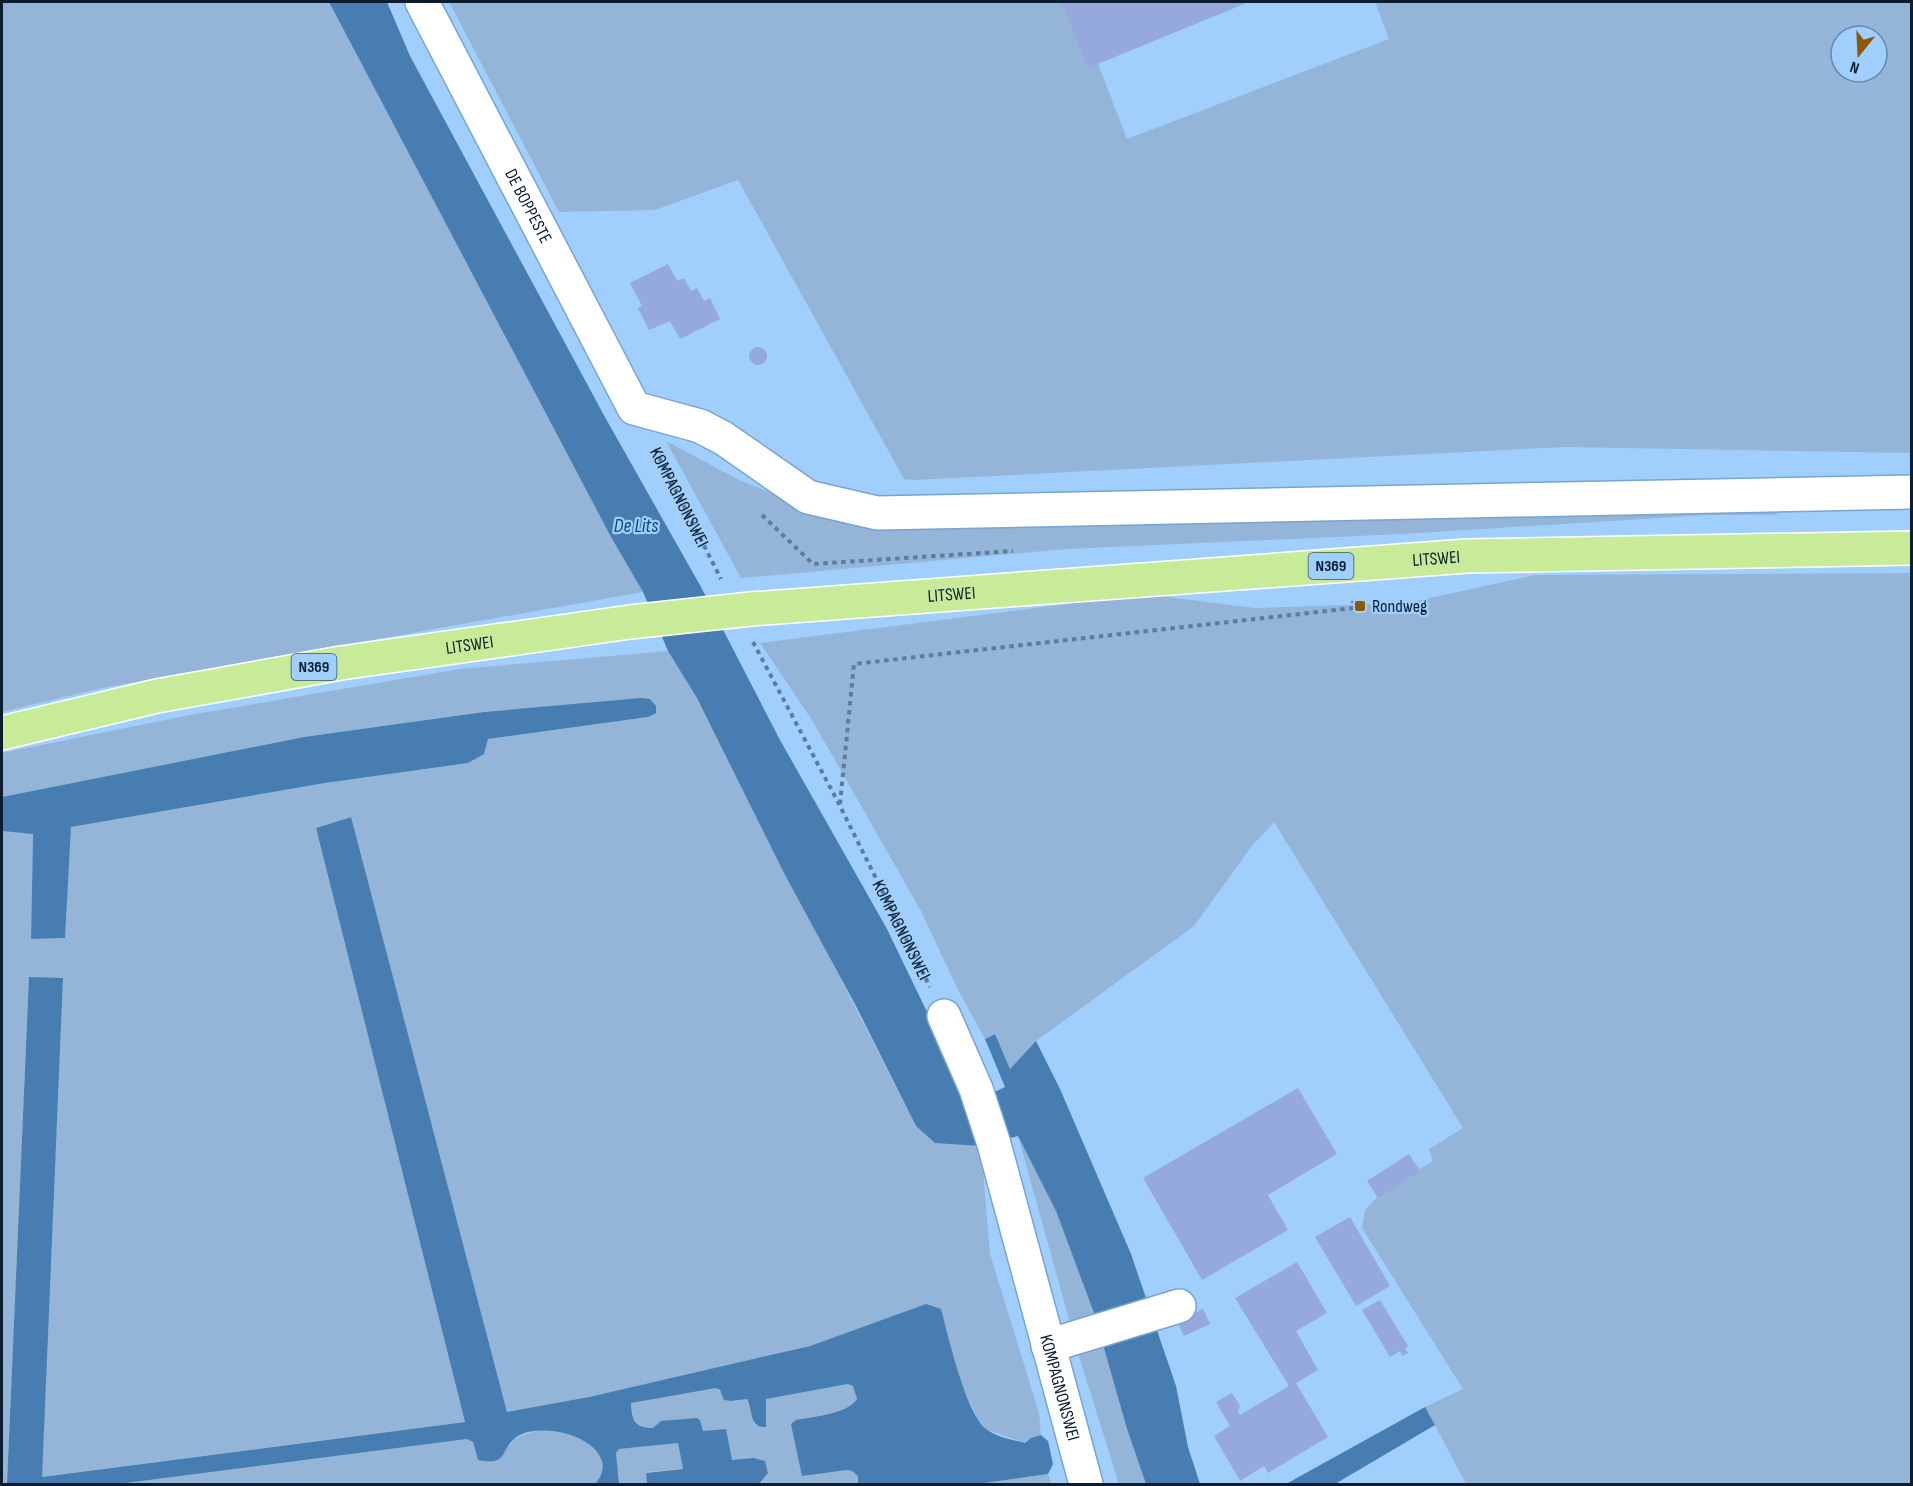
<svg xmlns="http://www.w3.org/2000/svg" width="1913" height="1486" viewBox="0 0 1913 1486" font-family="'Sofia Sans Condensed',sans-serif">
	<rect width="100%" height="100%" fill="#a0cffe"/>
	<!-- green -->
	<g fill="#94b5d7" fill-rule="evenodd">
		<polygon points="2,2 329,2 611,537 643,592 102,688 2,712"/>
		<path d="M449,2H1074L1127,139L1389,39L1375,2H1911V453L1565,447L914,480L904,479L738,180L655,210L559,212ZM1841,36H1877V72H1841Z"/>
		<polygon points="666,441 739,480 791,501 1715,493 1780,515 1706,515 1402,534 1067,549 741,578"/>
		<polygon points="1911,573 1911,1484 1466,1484 1425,1407 1463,1389 1362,1228 1365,1210 1384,1190 1433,1161 1429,1149 1463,1128 1274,822 1251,847 1194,926 1036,1041 1010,1069 995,1034 985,1039 958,990 921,911 812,720 760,643 1145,594 1254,608 1407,603 1535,575"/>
		<polygon points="668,651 697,698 916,1126 981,1146 990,1254 1039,1413 1041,1435 1031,1438 1025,1443 987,1430 978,1420 926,1304 810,1346 589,1397 507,1412 350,817 316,828 465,1422 41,1477 63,979 29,977 7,1484 2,1484 2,831 33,833 31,939 65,938 70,827 325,783 468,763 488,739 648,717 539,708 484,712 304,737 2,797 2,753 195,714 460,669"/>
		<polygon points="1018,1136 1056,1211 1094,1313 1127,1429 1146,1484 1119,1484 1082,1366"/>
		<path d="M848,1384L853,1385L857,1400L854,1405L841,1411L846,1470L852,1471L858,1476V1484H759L762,1482L753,1458L732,1461L703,1431L700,1420C689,1422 645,1433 638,1426C632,1420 632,1410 631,1402L716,1388L731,1401L747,1399L754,1424L766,1427V1399Z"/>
		<path d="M544,1429C555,1432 567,1433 577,1437C597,1446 612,1464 595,1484H118L467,1439L473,1442L478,1460L501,1458C513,1436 520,1435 544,1429Z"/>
		<polygon points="678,1443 683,1469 646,1472 647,1484 619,1484 616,1453 619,1449"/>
		<polygon points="1048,1474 1052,1484 977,1484"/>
	</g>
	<!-- water -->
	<g fill="#477db1">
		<polygon points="329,2 387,2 410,56 606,419 701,587 780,740 887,929 971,1103 1005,1087 985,1039 995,1034 1010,1069 1036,1041 1060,1089 1131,1254 1176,1386 1188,1447 1200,1484 1146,1484 1127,1429 1094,1313 1056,1211 1018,1136 981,1146 935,1143 916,1126 857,1008 784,873 697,698 668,651 643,592 611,537"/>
		<polygon points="641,698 650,699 656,706 656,713 648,717 488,739 484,754 468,763 325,783 71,827 65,938 31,939 33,834 2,831 2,797 304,737 484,712"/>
		<path d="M351,817L507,1412L589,1397L810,1346L926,1304L941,1309C948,1336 966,1413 986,1429C996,1437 1013,1440 1025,1443L1031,1438L1041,1435L1048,1441L1053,1464L1048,1474L977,1484H858V1476L852,1471L846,1470L802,1476L791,1424L796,1420C812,1417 848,1414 857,1399L853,1386L848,1384L766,1399V1427C749,1428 753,1411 747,1399L731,1401L724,1400L720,1390L716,1388L631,1403C632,1420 634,1428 653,1428L661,1421L697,1418L700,1420L703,1431L726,1429L732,1460L753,1458L765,1461L768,1473L759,1484H647L646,1473L683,1469L678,1443L619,1449L616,1453L619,1484H595C601,1477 605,1468 601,1459C592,1434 540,1423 518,1436C498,1449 511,1466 478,1460L473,1442L467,1439L118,1484H7L29,977L63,978L42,1477L465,1422L316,828Z"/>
		<polygon points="1425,1407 1435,1425 1335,1484 1286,1484"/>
	</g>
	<!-- building -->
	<g fill="#95a8df">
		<polygon points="1061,2 1249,2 1088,68"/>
		<polygon points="668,264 677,281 684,278 691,291 697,288 704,301 710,298 720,319 680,339 670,321 649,330 638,308 642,306 630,283"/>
		<circle cx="758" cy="356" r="9"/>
		<polygon points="1298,1088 1337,1154 1268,1195 1288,1230 1202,1280 1143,1178"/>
		<polygon points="1409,1154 1420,1171 1378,1198 1367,1181"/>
		<polygon points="1350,1217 1390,1286 1356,1306 1315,1237"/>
		<polygon points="1297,1262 1327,1313 1296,1331 1318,1370 1296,1383 1328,1437 1268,1473 1264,1466 1240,1481 1214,1436 1230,1426 1216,1402 1232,1393 1240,1406 1238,1411 1240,1415 1289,1386 1235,1298"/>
		<polygon points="1380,1300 1408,1346 1405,1348 1408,1353 1402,1356 1400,1351 1390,1357 1362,1310"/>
		<polygon points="1203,1309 1210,1324 1184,1336 1177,1321"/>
	</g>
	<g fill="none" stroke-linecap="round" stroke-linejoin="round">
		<defs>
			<g id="minor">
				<path id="s3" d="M422,2L634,408L700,426L723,438L808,497L877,513L1912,492"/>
				<path id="s4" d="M944,1016L976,1089L994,1144L1086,1484"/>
				<polyline points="1048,1346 1179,1306"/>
			</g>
			<g id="major">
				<path id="s5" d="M751,609L1467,556L1912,548"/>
				<path id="s6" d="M2,733L157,696L341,663L630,622"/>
			</g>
		</defs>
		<!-- minor casing -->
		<use href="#minor" stroke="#77a4d1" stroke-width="36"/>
		<!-- major casing -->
		<use href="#major" stroke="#fff" stroke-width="36"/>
		<!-- path -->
		<g stroke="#5a7c9d" stroke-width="4" stroke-dasharray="4.5 4.5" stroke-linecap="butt">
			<path id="s1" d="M655,449L721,579"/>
			<polyline points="762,515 813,564 1013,551"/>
			<path id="s2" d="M753,642L839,804L930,987"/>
			<polyline points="840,804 854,664 1353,608 1353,601"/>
		</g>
		<!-- minor -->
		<use href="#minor" stroke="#fff" stroke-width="33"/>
		<!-- major -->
		<use href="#major" stroke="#c8eb9a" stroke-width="33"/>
		<defs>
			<polyline id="major-bridge" points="630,622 751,609"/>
		</defs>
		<!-- major-bridge casing -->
		<use href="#major-bridge" stroke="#fff" stroke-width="36" stroke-linecap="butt"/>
		<!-- major-bridge -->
		<use href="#major-bridge" stroke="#c8eb9a" stroke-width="33"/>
	</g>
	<!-- markers -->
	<rect fill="#8c5806" stroke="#a0cffe" stroke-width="2" x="1354" y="600" width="12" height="12" rx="3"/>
	<g text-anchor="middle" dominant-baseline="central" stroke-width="4.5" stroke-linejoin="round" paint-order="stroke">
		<!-- shield labels -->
		<g fill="#a0cffe" stroke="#38526c" stroke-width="1.5">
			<rect x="1308.5" y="553" width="45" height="26" rx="4.5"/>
			<rect x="291.5" y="654" width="45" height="26" rx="4.5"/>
		</g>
		<g font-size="16" font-weight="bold" fill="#0b1d2e">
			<text x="1331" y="566">N369</text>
			<text x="314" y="667">N369</text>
		</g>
		<!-- street labels -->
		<g font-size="18" fill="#0b1d2e" stroke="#a0cffe">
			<text stroke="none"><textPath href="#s3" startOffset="230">DE BOPPESTE</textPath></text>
			<text stroke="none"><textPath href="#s1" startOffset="54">KOMPAGNONSWEI</textPath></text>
			<text stroke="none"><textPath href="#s5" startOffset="687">LITSWEI</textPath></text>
			<text stroke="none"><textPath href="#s5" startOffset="201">LITSWEI</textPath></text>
			<text stroke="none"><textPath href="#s6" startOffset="476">LITSWEI</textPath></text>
			<text stroke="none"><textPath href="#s2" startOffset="324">KOMPAGNONSWEI</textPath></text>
			<text stroke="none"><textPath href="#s4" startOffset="390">KOMPAGNONSWEI</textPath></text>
		</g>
		<!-- poi labels -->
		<g font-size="18" fill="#0b1d2e" stroke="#a0cffe" text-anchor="start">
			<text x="1372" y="606">Rondweg</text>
		</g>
		<!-- water labels -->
		<g font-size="20" font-style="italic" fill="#074779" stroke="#a0cffe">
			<text x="636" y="526">De Lits</text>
		</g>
	</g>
	<!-- border -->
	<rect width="1913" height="1486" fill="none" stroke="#0b1d2e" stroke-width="6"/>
	<!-- north arrow -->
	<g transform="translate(1859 54) rotate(198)"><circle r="28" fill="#a0cffe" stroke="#6488ab" stroke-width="1.5"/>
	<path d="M0-4.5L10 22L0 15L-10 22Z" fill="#8c5806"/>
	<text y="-9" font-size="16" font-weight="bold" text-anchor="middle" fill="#0b1d2e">N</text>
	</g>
</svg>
